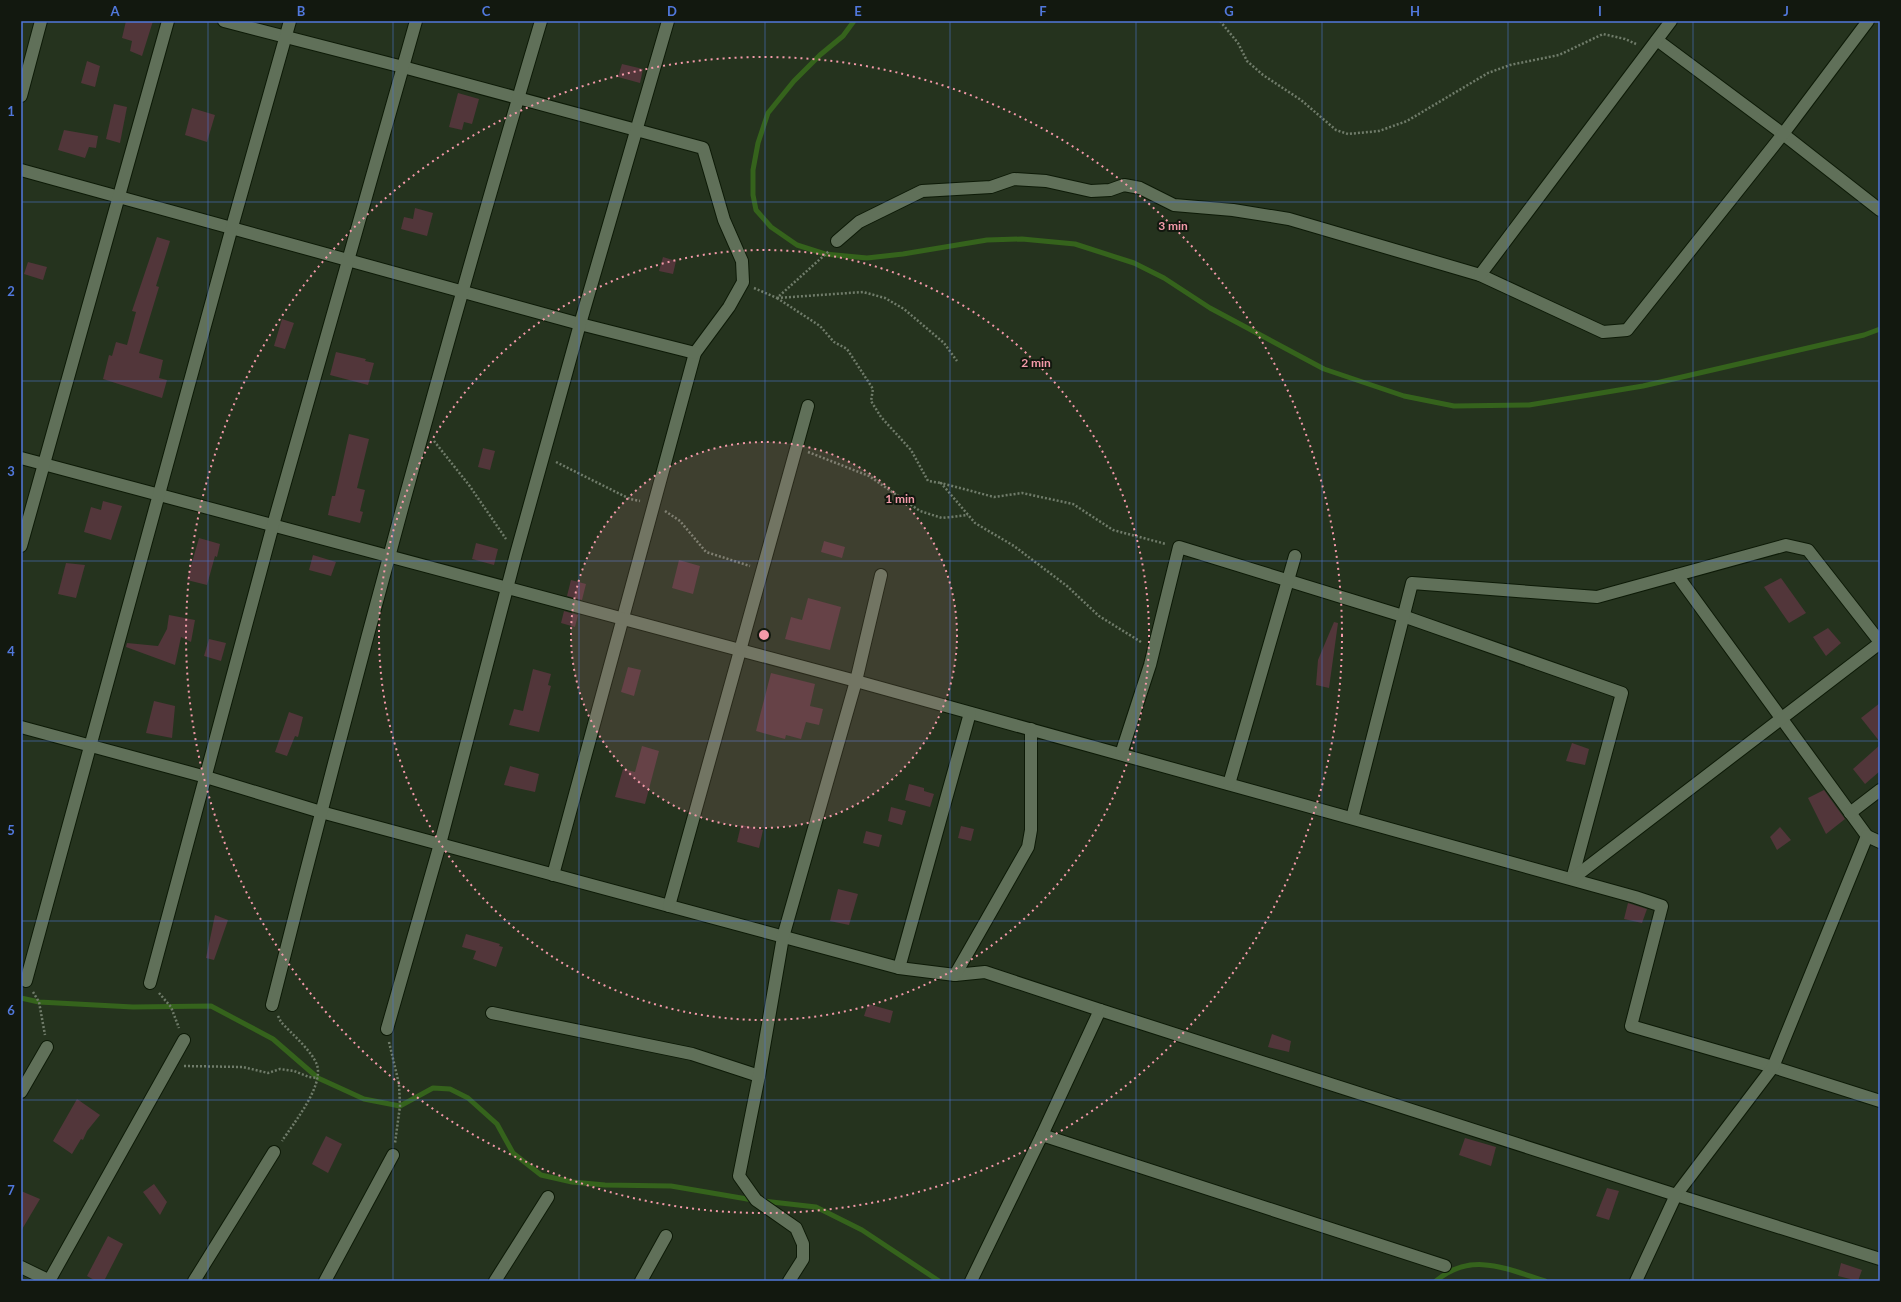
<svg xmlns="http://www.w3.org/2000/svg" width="1901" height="1302" viewBox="0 0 1901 1302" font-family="Lato,sans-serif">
	<rect width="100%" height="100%" fill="#25331e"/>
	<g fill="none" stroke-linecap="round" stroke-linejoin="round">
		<!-- stream -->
		<g stroke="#35631c" stroke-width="5">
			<polyline points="854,21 843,36 820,55 794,81 768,113 758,143 753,170 753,195 756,210 771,227 797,245 825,254 867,258 903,254 987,240 1022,239 1075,244 1134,263 1164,278 1210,308 1324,369 1404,396 1454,406 1529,405 1643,386 1864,335 1880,329"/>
			<polyline points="21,998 39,1002 133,1007 211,1006 273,1039 318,1078 364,1099 400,1106 433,1088 450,1089 468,1098 497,1124 513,1153 541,1175 572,1182 605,1185 671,1186 753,1200"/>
			<polyline points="763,1201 816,1207 862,1230 939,1281"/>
			<path d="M1436,1281C1471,1251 1507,1269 1545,1281"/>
		</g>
	</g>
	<!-- building -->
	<g fill="#52363a">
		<polygon points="126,21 153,21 142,56 130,51 132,41 122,38"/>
		<polygon points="87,61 100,66 95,87 81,83"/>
		<polygon points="622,64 643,69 640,83 618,77"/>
		<polygon points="458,93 479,99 472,124 464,122 462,130 449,127"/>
		<polygon points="114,104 127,107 120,143 106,139"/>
		<polygon points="192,108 215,115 207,142 185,135"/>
		<polygon points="64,130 98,136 96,148 89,147 85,158 58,150"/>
		<polygon points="415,208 433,213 427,236 401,229 404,217 413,219"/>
		<polygon points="157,237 170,241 156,286 159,287 139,353 163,360 159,378 167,380 162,398 103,379 109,355 112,356 116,342 127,345 136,312 132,311"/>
		<polygon points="663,257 676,261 673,274 659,271"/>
		<polygon points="28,262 47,267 43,280 24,274"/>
		<polygon points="282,319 294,323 285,349 274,346"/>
		<polygon points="336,352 366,359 365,361 374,363 368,385 330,375"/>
		<polygon points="349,434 369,439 357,488 365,490 360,511 363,512 360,523 328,515 332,496 335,496"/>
		<polygon points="483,448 495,451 490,470 478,467"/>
		<polygon points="103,501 122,506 111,540 84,532 91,507 101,510"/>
		<polygon points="199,538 220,544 217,557 215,556 207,585 187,580"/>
		<polygon points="824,541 845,547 842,558 821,552"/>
		<polygon points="476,543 498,549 494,565 472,559"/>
		<polygon points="313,555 336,562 331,576 309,570"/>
		<polygon points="679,560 700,566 693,594 672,588"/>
		<polygon points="66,563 85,565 76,598 58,594"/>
		<polygon points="1781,578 1806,613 1789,623 1764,587"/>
		<polygon points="571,580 586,584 582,600 567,596"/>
		<polygon points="808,598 841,607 830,650 785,639 791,617 802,620"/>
		<polygon points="564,611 578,615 575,627 561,623"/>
		<polygon points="169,615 195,620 191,642 181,637 175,665 126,647 127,643 158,646 167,629"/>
		<polygon points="1334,622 1338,623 1329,688 1316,685 1318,660"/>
		<polygon points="1828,628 1841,643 1826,656 1813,637"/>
		<polygon points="209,639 226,643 221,661 204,656"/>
		<polygon points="628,667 641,670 634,696 621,692"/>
		<polygon points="533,669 551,674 548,685 551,686 539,732 509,725 514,709 523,711"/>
		<polygon points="771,673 815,684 810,706 823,709 819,725 806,722 801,739 786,735 785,739 756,731"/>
		<polygon points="154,701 175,706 172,738 146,733"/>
		<polygon points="1880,703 1880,742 1861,718"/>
		<polygon points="289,712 303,717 298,737 295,736 287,756 275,752"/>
		<polygon points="1572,743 1589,749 1585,765 1566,761"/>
		<polygon points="1880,745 1880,771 1865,784 1853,769"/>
		<polygon points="642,746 659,751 645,804 615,797 623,769 635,772"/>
		<polygon points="510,766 539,774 535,792 504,785"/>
		<polygon points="909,784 924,788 924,791 934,794 930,807 905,800"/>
		<polygon points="1824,790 1845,819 1826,834 1808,798"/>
		<polygon points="891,807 906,811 902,825 888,821"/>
		<polygon points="741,825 763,830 759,848 737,842"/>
		<polygon points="961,826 974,829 971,841 958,838"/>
		<polygon points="1780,827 1791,840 1777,850 1770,837"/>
		<polygon points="866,831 882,835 879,847 863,843"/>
		<polygon points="838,889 858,894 849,925 830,921"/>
		<polygon points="1628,903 1647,909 1642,923 1624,919"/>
		<polygon points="215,915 228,920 214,960 206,958"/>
		<polygon points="466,934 500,944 499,946 503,947 496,967 473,959 476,951 462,947"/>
		<polygon points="868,1004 893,1011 890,1023 864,1016"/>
		<polygon points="1272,1034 1291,1041 1289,1052 1268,1047"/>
		<polygon points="77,1099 100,1115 87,1131 83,1140 81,1139 72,1154 53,1141"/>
		<polygon points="326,1136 342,1144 328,1173 312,1164"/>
		<polygon points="1465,1138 1496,1147 1491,1166 1459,1155"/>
		<polygon points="154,1184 167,1202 160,1215 143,1192"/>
		<polygon points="1607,1188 1619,1191 1609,1220 1596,1216"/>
		<polygon points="21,1191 40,1199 21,1231"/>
		<polygon points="108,1236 123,1244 104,1281 96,1281 87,1276"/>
		<polygon points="1841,1263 1862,1270 1858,1281 1838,1276"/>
	</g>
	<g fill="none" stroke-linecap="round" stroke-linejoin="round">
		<defs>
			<g id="minor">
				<polyline points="224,21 403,67 703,148 724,220 742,261 743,282 729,307 695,353 553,875"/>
				<polyline points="1657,40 1783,134 1880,210"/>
				<polyline points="21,96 41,21"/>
				<polyline points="21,170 580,324 695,353"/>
				<polyline points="837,241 859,222 922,191 991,187 1014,179 1046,181 1091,191 1110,190 1124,185 1140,188 1174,205 1233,210 1289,219 1480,275 1603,332 1627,330 1783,134 1868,21"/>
				<polyline points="1480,275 1671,21"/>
				<polyline points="21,458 856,681 1635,897 1662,906 1631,1026 1773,1067 1880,1101"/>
				<polyline points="21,546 168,21"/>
				<polyline points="1677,575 1867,836 1773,1067 1676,1195 1880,1259"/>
				<polyline points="21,727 206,777 321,812 899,968 955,975 985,972 1100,1010 1676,1195 1636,1281"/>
				<polyline points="1121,754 1150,665 1179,547 1403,616 1622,693 1572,879"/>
				<polyline points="1229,784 1295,556"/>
				<polyline points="1850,813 1880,790"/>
				<polyline points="1352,818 1412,583 1597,597 1786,545 1808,550 1880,642"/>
				<polyline points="1867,836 1880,842"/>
				<polyline points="1572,879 1880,643"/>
				<polyline points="669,906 808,406"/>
				<polyline points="899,968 970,713"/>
				<polyline points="955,975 1028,847 1031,830 1031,729"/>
				<polyline points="26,981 232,227 290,21"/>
				<polyline points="150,983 273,525 416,21"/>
				<path d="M272,1005C355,675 444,347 541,21"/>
				<polyline points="492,1013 692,1054 759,1076"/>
				<polyline points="387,1029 440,844 516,554 580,324 668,21"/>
				<polyline points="21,1092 47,1047"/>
				<polyline points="1042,1135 1445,1266"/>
				<polyline points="21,1267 50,1281"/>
				<polyline points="49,1281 184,1040"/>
				<polyline points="194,1281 274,1152"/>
				<polyline points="325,1281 393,1155"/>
				<polyline points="495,1281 548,1197"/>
				<polyline points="641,1281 666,1236"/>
				<polyline points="789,1281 803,1259 803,1244 796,1228 756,1200 739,1176 759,1076 783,937 856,681 881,575"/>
				<polyline points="971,1281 1042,1135 1100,1010"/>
			</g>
		</defs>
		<!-- minor casing -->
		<use href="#minor" stroke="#0d1a07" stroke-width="14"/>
		<!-- path -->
		<g stroke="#707c6a" stroke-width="2.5" stroke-dasharray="2 2" stroke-linecap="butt">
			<polyline points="1220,21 1238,43 1247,61 1263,75 1301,100 1336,130 1348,134 1379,131 1407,121 1488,73 1510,65 1559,55 1603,34 1625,39 1636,44"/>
			<polyline points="754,288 777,298 829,251"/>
			<polyline points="777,298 820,326 834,342 847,349 873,389 871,401 881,417 911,450 928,481 941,483"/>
			<polyline points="777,298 863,292 885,298 904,309 944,343 957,361"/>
			<polyline points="434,441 469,485 506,539"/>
			<polyline points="808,452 869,476 920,511 942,518 968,515"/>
			<polyline points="556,462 630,499 640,501"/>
			<polyline points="665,511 680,521 706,552 750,566"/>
			<polyline points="1141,642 1099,616 1067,586 1014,546 975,523 941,483 994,497 1022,493 1073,504 1113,530 1166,544"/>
			<polyline points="33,992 39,1002 45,1035"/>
			<polyline points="159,993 171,1007 179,1028"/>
			<path d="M278,1016L281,1022C291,1033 312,1051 317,1065C324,1086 293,1124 282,1141"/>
			<polyline points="389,1042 399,1084 400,1106 395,1143"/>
			<polyline points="184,1066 243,1067 268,1073 280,1069 294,1071 309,1077 318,1078"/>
		</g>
		<!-- minor -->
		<use href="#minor" stroke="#607059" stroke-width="12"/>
	</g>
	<!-- grid -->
	<path fill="none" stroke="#5178dc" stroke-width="1" stroke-opacity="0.55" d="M208,21V1281M393,21V1281M579,21V1281M765,21V1281M950,21V1281M1136,21V1281M1322,21V1281M1508,21V1281M1693,21V1281M21,202H1880M21,381H1880M21,561H1880M21,741H1880M21,921H1880M21,1100H1880"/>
	<!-- distance rings -->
	<circle cx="764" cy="635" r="193" fill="#f39aa9" fill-opacity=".12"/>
	<g fill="none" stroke="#f39aa9" stroke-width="2" stroke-dasharray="2 4">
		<circle cx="764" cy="635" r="193"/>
		<circle cx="764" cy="635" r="385"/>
		<circle cx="764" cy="635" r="578"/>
	</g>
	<circle cx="764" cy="635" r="6" fill="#f39aa9" stroke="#12180f" stroke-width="2"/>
	<g font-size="12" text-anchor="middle" font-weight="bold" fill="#f39aa9" stroke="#12180f" stroke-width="4" stroke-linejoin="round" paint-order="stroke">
		<text x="1173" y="230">3 min</text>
		<text x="1036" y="367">2 min</text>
		<text x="900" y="503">1 min</text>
	</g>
	<!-- border -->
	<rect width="1901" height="1302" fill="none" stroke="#12180f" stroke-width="44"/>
	<rect x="22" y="22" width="1857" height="1258" fill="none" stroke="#5178dc" stroke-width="1.5"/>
	<g font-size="13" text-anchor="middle" font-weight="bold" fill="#5178dc">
		<text x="115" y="16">A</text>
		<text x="301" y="16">B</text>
		<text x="486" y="16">C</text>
		<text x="672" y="16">D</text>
		<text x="858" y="16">E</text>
		<text x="1043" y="16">F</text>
		<text x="1229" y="16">G</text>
		<text x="1415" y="16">H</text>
		<text x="1600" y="16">I</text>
		<text x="1786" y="16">J</text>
		<text x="11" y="116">1</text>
		<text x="11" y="296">2</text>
		<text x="11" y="476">3</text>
		<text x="11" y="656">4</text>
		<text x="11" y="835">5</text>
		<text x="11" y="1015">6</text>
		<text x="11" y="1195">7</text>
	</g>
</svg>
